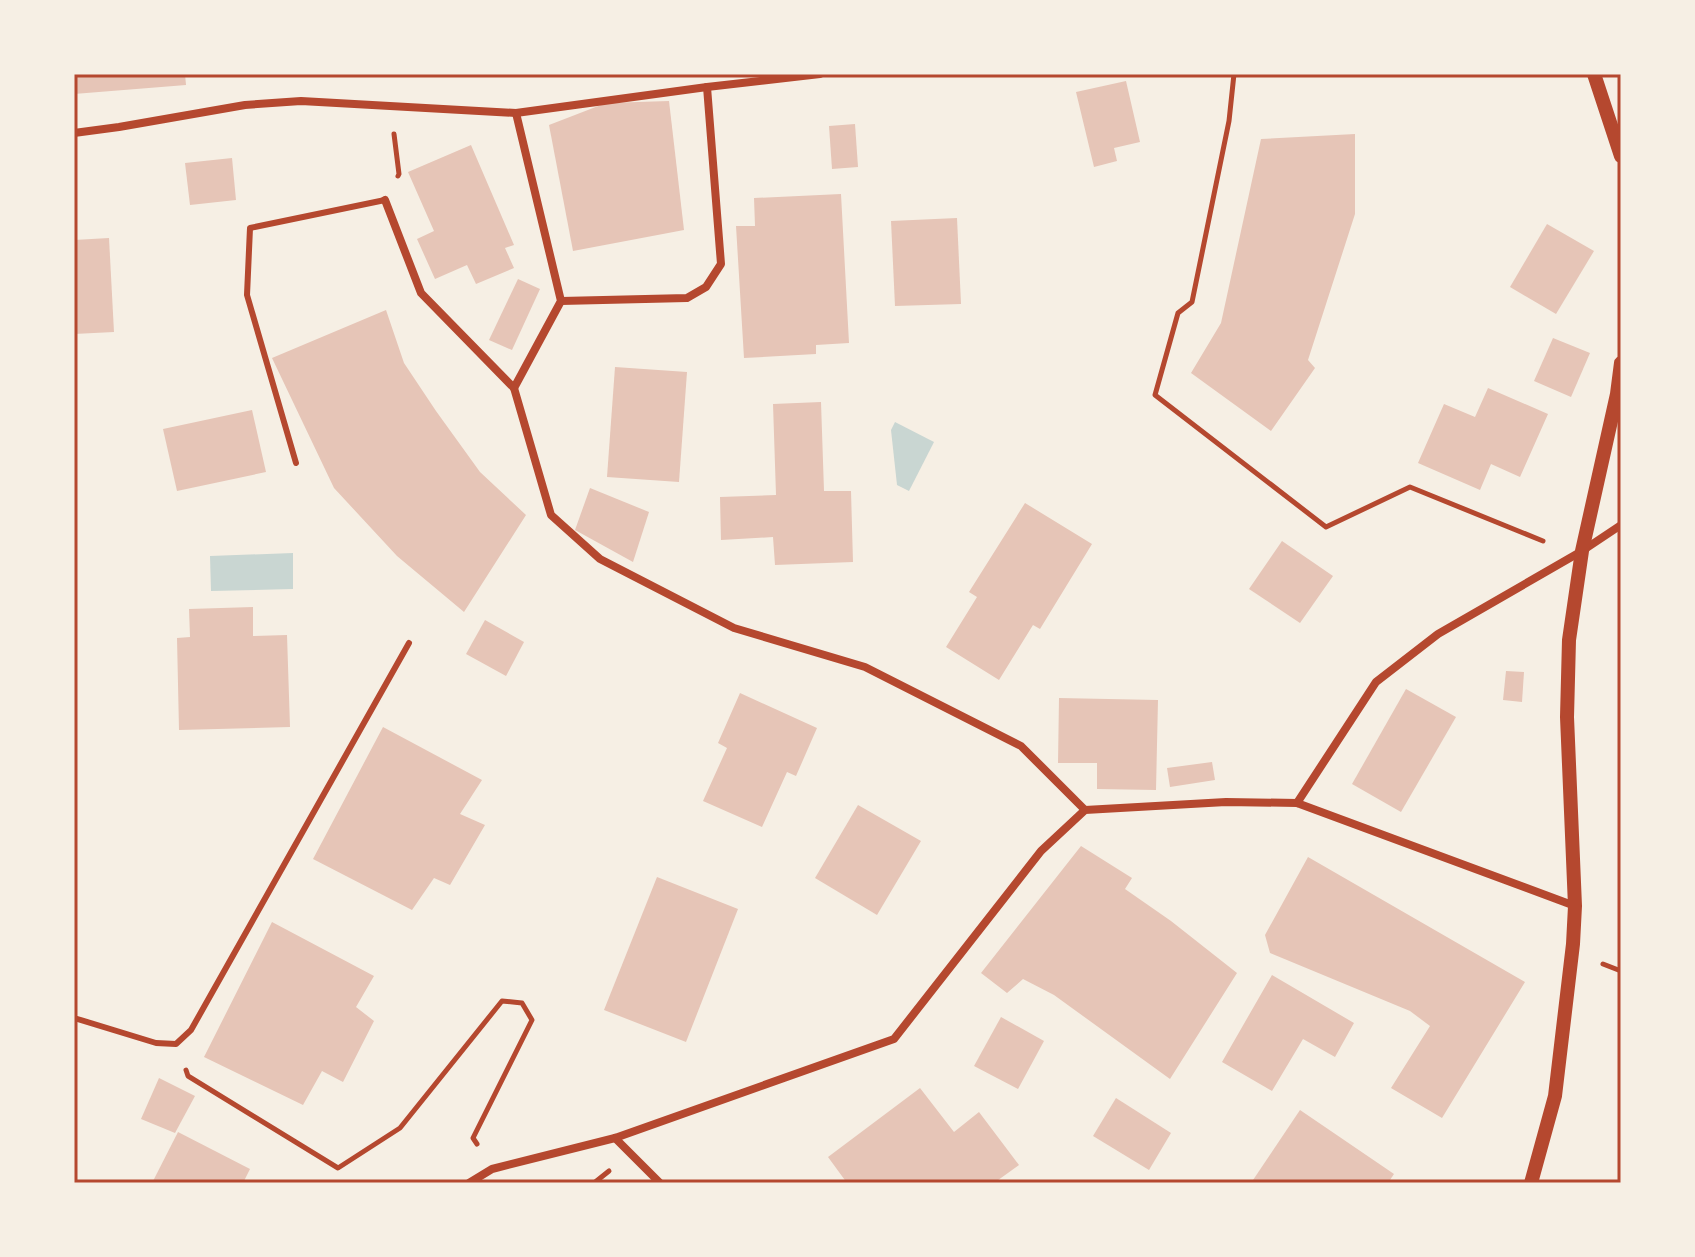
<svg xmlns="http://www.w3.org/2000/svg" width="1695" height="1257" viewBox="0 0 1695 1257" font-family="'Fira Sans Condensed',sans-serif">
	<rect width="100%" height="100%" fill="#f6efe4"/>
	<!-- water -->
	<g fill="#c9d6d2">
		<polygon points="895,422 934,442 909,491 897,485 891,430"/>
		<polygon points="293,553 293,589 211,591 210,556"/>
	</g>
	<!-- building -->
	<g fill="#e6c5b7">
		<polygon points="74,74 185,74 186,85 74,94"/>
		<polygon points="1126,81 1140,142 1114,148 1117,161 1094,167 1076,92"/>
		<polygon points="669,101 684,230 573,251 549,125 606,103"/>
		<polygon points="855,124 858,167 832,169 829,126"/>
		<polygon points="1355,134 1355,214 1308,360 1315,368 1271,431 1191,373 1221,323 1261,139"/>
		<polygon points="471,145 514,245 505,248 514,268 476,284 467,265 435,279 417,239 434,231 408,172"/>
		<polygon points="232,158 236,200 190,205 185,163"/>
		<polygon points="841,194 849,343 816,345 816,354 744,358 736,226 755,226 754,198"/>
		<polygon points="957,218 961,304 895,306 891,221"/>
		<polygon points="1547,224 1594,251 1556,314 1510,287"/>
		<polygon points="109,238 114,332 74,334 74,240"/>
		<polygon points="518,279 540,289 512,350 489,340"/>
		<polygon points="386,310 404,363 436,411 480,472 526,515 464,612 397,556 334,488 272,358"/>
		<polygon points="1553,338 1590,353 1571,397 1534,381"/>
		<polygon points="615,367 687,372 679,482 607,477"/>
		<polygon points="1488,388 1548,414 1520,477 1491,464 1480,490 1418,463 1444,404 1475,417"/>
		<polygon points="821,402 824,491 851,491 853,562 775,565 773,537 721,540 720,497 776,495 773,404"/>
		<polygon points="252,410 266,472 177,491 163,429"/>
		<polygon points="590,488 649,512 633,562 575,530"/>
		<polygon points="1025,503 1092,544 1040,629 1033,625 999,680 946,647 977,597 969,592"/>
		<polygon points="1282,541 1333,576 1300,623 1249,589"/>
		<polygon points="253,607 253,636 287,635 290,727 179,730 177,638 190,637 189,609"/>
		<polygon points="485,620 524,642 506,676 466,654"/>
		<polygon points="1506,671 1524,672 1522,702 1503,700"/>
		<polygon points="1406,689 1456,717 1401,812 1352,784"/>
		<polygon points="740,693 817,728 796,776 787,772 762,827 703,801 727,748 718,743"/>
		<polygon points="1059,698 1158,700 1156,790 1097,789 1097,763 1058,763"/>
		<polygon points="383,727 482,780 460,814 485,825 450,885 434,878 412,910 313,859"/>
		<polygon points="1212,762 1215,780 1170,787 1167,768"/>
		<polygon points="858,805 921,841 877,915 815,878"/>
		<polygon points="1081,846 1132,878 1125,889 1171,921 1237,973 1170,1079 1054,995 1023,979 1007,993 981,973"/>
		<polygon points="1308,857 1525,982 1442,1118 1391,1088 1430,1026 1410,1011 1270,953 1265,935"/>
		<polygon points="657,877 738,909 686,1042 604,1010"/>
		<polygon points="272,922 374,976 356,1007 374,1021 343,1082 322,1071 303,1105 204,1057"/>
		<polygon points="1272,975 1354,1023 1335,1057 1303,1039 1272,1091 1222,1062"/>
		<polygon points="1001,1017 1044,1041 1018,1089 974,1066"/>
		<polygon points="159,1078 195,1096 175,1133 141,1119"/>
		<polygon points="920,1088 954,1132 979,1112 1019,1165 994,1183 847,1183 828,1157"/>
		<polygon points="1116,1098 1171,1133 1149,1170 1093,1136"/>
		<polygon points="1300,1110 1394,1174 1388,1183 1251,1183"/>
		<polygon points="178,1132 250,1169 243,1183 152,1183"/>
	</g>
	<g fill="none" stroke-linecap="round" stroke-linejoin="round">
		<!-- path -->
		<g stroke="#b5482f" stroke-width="5">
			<polyline points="1234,74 1229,121 1192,302 1178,313 1155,395 1326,527 1410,487 1543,541"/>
			<polyline points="394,134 399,174 398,176"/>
			<polyline points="1603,964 1621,971"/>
			<polyline points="186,1070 188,1076 338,1168 400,1128 502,1001 522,1003 532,1020 473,1138 477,1144"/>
			<polyline points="594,1183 609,1171"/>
		</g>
		<!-- service -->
		<g stroke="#b5482f" stroke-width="6">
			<polyline points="296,463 247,295 250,228 385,200"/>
			<polyline points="74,1018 156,1043 176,1044 191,1030 409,643"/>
		</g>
		<!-- minor -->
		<g stroke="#b5482f" stroke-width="8">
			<polyline points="74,133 119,127 245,105 301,101 516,113 707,87 820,74"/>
			<polyline points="385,200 421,293 514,388 561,301 516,113"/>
			<polyline points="561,301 687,298 706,287 721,264 707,87"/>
			<polyline points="514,388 551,515 600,559 734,628 865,667 1021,746 1085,810"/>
			<polyline points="1297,803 1376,682 1438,634 1582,551 1621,525"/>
			<polyline points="615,1138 660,1183"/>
			<polyline points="469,1183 492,1169 615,1138 894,1039 1041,851 1085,810 1226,802 1297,803 1575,906"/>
		</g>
		<!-- tertiary -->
		<g stroke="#b5482f" stroke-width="14">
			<polyline points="1594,74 1621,156"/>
			<polyline points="1531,1183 1555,1096 1573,944 1575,906 1567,717 1569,640 1582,551 1617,394 1621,363"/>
		</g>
	</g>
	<!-- border -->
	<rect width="1695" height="1257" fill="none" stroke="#f6efe4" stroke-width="152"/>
	<rect x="76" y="76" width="1543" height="1105" fill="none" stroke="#b5482f" stroke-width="3"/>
</svg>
